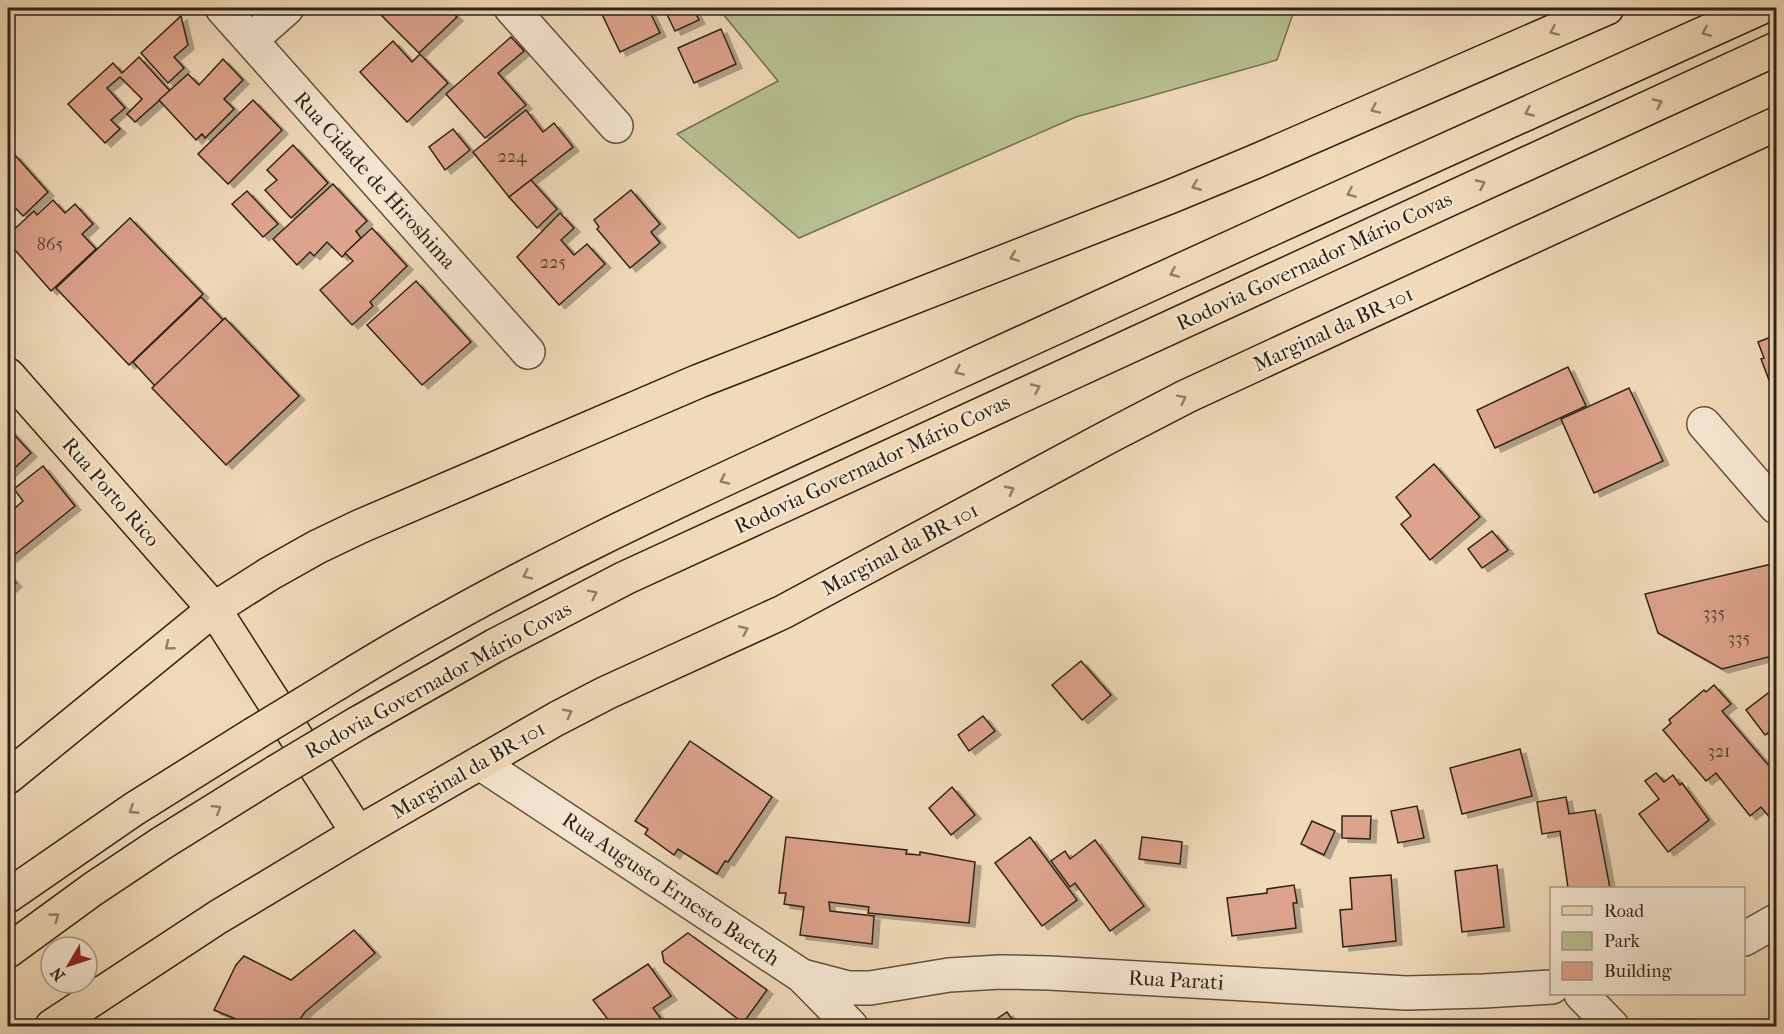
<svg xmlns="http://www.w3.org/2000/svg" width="1784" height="1034" viewBox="0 0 1784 1034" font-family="'IM FELL French Canon',serif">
	<defs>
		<filter id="shadow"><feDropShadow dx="6" dy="4" stdDeviation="0" flood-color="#0004"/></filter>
	</defs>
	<rect width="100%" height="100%" fill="#f1dab9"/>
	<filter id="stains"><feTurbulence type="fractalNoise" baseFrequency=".00333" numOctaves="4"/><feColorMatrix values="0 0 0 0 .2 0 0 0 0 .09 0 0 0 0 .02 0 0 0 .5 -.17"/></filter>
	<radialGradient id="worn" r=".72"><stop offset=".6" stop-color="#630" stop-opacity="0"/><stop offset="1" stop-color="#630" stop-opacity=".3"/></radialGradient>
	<!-- green -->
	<polygon fill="#b8c091" stroke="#737254" stroke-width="1.5" points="718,8 1295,8 1277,60 1076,117 799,238 677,134 778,81"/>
	<!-- building -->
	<g fill="#dea38c" stroke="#2e2317" stroke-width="1.5" filter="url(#shadow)">
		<polygon points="382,8 448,8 457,17 419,53 378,12"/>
		<polygon points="599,8 648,8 660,33 620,52"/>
		<polygon points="664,8 693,8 699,20 675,31"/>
		<polygon points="181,16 188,45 174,57 184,68 168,83 141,53"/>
		<polygon points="721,29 736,64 694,83 678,48"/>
		<polygon points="511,37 524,51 498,73 526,105 485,138 446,94"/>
		<polygon points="393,41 412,62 420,54 448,83 407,122 360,72"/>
		<polygon points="139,57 170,91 135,122 127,114 142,99 120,77 107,88 125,108 111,120 120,129 105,143 68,104 113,63 122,73"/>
		<polygon points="223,59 243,80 224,99 234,109 205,138 202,134 196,140 159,100 188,74 199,85"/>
		<polygon points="253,100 282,130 228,184 198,154"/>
		<polygon points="526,110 543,132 554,123 573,147 509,197 473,152"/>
		<polygon points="453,129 470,150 445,170 429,147"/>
		<polygon points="293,145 328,183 291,218 265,190 277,180 267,170"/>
		<polygon points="14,154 48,192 23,216 8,200 8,160"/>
		<polygon points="531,180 557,209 537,228 509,197"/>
		<polygon points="333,184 367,221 356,231 361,238 342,257 327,242 314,256 310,252 297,265 273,239"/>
		<polygon points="631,190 660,224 651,232 660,243 630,268 597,229 599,227 594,220"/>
		<polygon points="247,191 278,224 263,237 232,204"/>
		<polygon points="53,200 65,213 75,204 93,224 82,234 96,249 51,291 8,242 8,235 34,211 37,215"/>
		<polygon points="560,213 574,228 561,240 574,255 587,244 605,264 559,305 517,257"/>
		<polygon points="130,218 203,294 129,365 56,288"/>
		<polygon points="372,228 407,266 370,302 373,306 352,325 320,290 353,261 345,253"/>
		<polygon points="416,281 471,342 422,385 367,325"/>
		<polygon points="201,297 223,320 155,386 133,362"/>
		<polygon points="225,318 299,396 226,465 152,388"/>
		<polygon points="1776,335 1776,388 1772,379 1769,380 1761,359 1764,358 1758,342"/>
		<polygon points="1568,367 1586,406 1495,448 1477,410"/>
		<polygon points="1629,388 1663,461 1594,493 1561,419"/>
		<polygon points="8,428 31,453 8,474"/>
		<polygon points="1434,464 1480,517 1430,560 1401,524 1411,516 1396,497"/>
		<polygon points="43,466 75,506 8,560 8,514 23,501 14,489"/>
		<polygon points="1492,531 1508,550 1482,568 1468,549"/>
		<polygon points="1776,563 1776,655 1722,669 1658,633 1645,594"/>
		<polygon points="8,574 16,583 8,590"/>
		<polygon points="1081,661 1111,695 1082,720 1052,685"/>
		<polygon points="1714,685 1731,704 1722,711 1776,774 1776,825 1761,807 1750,816 1716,773 1706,781 1663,730 1671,723 1669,720 1704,690 1706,692"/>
		<polygon points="1776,687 1776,727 1765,735 1746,710"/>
		<polygon points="983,716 995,731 969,751 958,735"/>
		<polygon points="690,741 772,797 728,862 725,861 717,874 678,849 674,855 645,834 648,829 635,821"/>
		<polygon points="1520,749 1532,796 1462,814 1450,768"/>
		<polygon points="1656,773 1664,782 1673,775 1680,785 1682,783 1709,820 1668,852 1639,814 1659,799 1645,781"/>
		<polygon points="952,787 975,815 951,835 929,808"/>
		<polygon points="1566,797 1569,814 1595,810 1610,888 1568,888 1560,831 1542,834 1537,802"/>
		<polygon points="1417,806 1424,838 1398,843 1391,811"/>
		<polygon points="1342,816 1371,816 1370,839 1342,838"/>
		<polygon points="1312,821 1335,831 1324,855 1301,844"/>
		<polygon points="786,837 907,850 906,854 920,855 920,852 975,862 969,923 868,913 869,907 829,902 830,911 874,916 872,944 800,935 804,907 784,904 786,893 779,893"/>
		<polygon points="1030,837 1077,900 1042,926 995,863"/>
		<polygon points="1142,837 1182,842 1180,864 1139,859"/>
		<polygon points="1095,840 1144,906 1110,931 1075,883 1070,887 1051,861 1065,851 1070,859"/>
		<polygon points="1497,865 1504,927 1462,932 1455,871"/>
		<polygon points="1391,875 1396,941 1343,947 1340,910 1352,909 1350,878"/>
		<polygon points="1294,885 1297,903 1293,903 1296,928 1232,936 1227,898 1267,893 1267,889"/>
		<polygon points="354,930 375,953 305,1012 295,1026 253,1026 214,1010 236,965 244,956 291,980"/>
		<polygon points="688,933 767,990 743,1023 664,962 662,952"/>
		<polygon points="648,964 671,996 653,1008 666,1026 613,1026 593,1000"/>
		<polygon points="1007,1012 1017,1026 986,1026"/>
		<polygon points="1776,1019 1776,1026 1768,1026"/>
	</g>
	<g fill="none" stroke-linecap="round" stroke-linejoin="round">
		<defs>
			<g id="minor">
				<polyline points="222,8 528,352"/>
				<polyline points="511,8 616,126"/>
				<polyline points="251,40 287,8"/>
				<polyline points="1704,424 1776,507"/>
				<polyline points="480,763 802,976 851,1026"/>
				<polyline points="1744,939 1776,921"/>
				<polyline points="802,976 848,988 870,988 949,975 1000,972 1049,973 1406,993 1484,991 1552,987"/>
				<polyline points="1581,994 1612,1026"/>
			</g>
			<g id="major">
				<polyline points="8,375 214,609 358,833"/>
				<polyline points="8,777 214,609 269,574 317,547 361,526 699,381 1172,196 1254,162 1607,8"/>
				<polyline points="52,1026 218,917 358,833 556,719 606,693 783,612 1108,437 1187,396 1776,124"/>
			</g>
			<g id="highway">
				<path d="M336,684C529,564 738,473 945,378C1216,253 1488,131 1760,8"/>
				<polyline points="358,723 494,646 625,578 1776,49"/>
				<polyline points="8,896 134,809 254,734"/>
				<polyline points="8,951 93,889 162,843 276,772"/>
			</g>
		</defs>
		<!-- minor casing -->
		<use href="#minor" stroke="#5f5140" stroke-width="36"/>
		<!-- major casing -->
		<use href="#major" stroke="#2e2317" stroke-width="36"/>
		<!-- highway casing -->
		<use href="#highway" stroke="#2e2317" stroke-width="36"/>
		<!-- minor -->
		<use href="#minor" stroke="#f6e7d2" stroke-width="33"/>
		<!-- major -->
		<use href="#major" stroke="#f1dab9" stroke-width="33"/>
		<!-- highway -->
		<use href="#highway" stroke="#f1dab9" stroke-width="33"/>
		<defs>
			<g id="highway-bridge">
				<polyline points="254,734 336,684"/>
				<polyline points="276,772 358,723"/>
			</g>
		</defs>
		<!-- highway-bridge casing -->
		<use href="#highway-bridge" stroke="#2e2317" stroke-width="36" stroke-linecap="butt"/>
		<!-- highway-bridge -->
		<use href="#highway-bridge" stroke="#f1dab9" stroke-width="33"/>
	</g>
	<!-- one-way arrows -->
	<defs><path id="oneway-chevron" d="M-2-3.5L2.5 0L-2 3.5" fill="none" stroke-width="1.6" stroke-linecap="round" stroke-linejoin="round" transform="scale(1.5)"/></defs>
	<g stroke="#907e68">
		<use href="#oneway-chevron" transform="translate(1554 31) rotate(156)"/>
		<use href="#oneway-chevron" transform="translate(1706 32) rotate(156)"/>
		<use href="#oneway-chevron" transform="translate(1658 103) rotate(-25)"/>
		<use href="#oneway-chevron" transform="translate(1375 109) rotate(156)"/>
		<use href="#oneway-chevron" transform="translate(1529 112) rotate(156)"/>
		<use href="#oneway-chevron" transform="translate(1481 184) rotate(-25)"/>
		<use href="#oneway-chevron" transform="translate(1196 186) rotate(158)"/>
		<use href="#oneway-chevron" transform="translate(1351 193) rotate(156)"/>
		<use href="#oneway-chevron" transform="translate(1014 257) rotate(159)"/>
		<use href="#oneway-chevron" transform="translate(1174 273) rotate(156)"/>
		<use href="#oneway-chevron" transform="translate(959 371) rotate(155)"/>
		<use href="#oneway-chevron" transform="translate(1036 388) rotate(-25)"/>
		<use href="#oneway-chevron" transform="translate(1182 399) rotate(-27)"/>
		<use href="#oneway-chevron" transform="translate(724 480) rotate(155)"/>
		<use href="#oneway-chevron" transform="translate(1010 490) rotate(-28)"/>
		<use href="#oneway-chevron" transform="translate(527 575) rotate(154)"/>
		<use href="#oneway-chevron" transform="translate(593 594) rotate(-26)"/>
		<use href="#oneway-chevron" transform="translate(744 630) rotate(-25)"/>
		<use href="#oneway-chevron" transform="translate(169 646) rotate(141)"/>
		<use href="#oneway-chevron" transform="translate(568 713) rotate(-28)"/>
		<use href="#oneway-chevron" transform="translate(217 809) rotate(-32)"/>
		<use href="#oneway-chevron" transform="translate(133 810) rotate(147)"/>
		<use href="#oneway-chevron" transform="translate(55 917) rotate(-36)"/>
	</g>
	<g text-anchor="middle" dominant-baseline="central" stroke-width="4.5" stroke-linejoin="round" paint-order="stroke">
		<!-- number labels -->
		<g font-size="18" fill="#5a4334">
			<text x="512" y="156">224</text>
			<text x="50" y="244">865</text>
			<text x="553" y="262">225</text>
			<text x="1714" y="613">335</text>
			<text x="1739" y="638">335</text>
			<text x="1719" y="751">321</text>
		</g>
		<!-- street labels -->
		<g font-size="21" fill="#2e2317" stroke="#f6e7d2">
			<text transform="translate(375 180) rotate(48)">Rua Cidade de Hiroshima</text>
			<text transform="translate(1314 261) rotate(-25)">Rodovia Governador Mário Covas</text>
			<text transform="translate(1333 329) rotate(-25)">Marginal da BR-101</text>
			<text transform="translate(872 464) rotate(-25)">Rodovia Governador Mário Covas</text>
			<text transform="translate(111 492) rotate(49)">Rua Porto Rico</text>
			<text transform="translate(900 549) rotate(-28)">Marginal da BR-101</text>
			<text transform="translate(438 680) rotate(-29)">Rodovia Governador Mário Covas</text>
			<text transform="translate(468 770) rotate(-30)">Marginal da BR-101</text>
			<text transform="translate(671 889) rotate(34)">Rua Augusto Ernesto Baetch</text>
			<text transform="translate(1176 980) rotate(3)">Rua Parati</text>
		</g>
	</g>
	<!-- margin -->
	<rect width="1784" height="1034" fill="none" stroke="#f1dab9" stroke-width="30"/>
	<rect x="9" y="9" width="1766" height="1016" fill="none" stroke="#2e2317" stroke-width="3"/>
	<rect x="15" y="15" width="1754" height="1004" fill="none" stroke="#2e2317" stroke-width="1.5"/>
	<!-- legend -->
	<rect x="1550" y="887" width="195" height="108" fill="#f6e7d2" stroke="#a69987" stroke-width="1.5"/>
	<rect x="1562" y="906" width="30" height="9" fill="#f1dab9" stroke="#a69987" stroke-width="1.5"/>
	<text x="1604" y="917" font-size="18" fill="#2e2317">Road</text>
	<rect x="1562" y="932" width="30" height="18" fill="#b8c091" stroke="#a69987" stroke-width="1.5"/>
	<text x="1604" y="947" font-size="18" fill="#2e2317">Park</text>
	<rect x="1562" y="962" width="30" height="18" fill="#dea38c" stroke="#a69987" stroke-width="1.5"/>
	<text x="1604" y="977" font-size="18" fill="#2e2317">Building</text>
	<!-- north arrow -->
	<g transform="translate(69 965) rotate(231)"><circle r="28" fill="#f6e7d2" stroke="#a69987" stroke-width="1.5"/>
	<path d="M0-4.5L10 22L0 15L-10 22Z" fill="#8f2418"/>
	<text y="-9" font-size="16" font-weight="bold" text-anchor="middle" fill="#2e2317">N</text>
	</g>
	<rect width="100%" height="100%" filter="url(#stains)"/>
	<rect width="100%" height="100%" fill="url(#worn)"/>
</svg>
